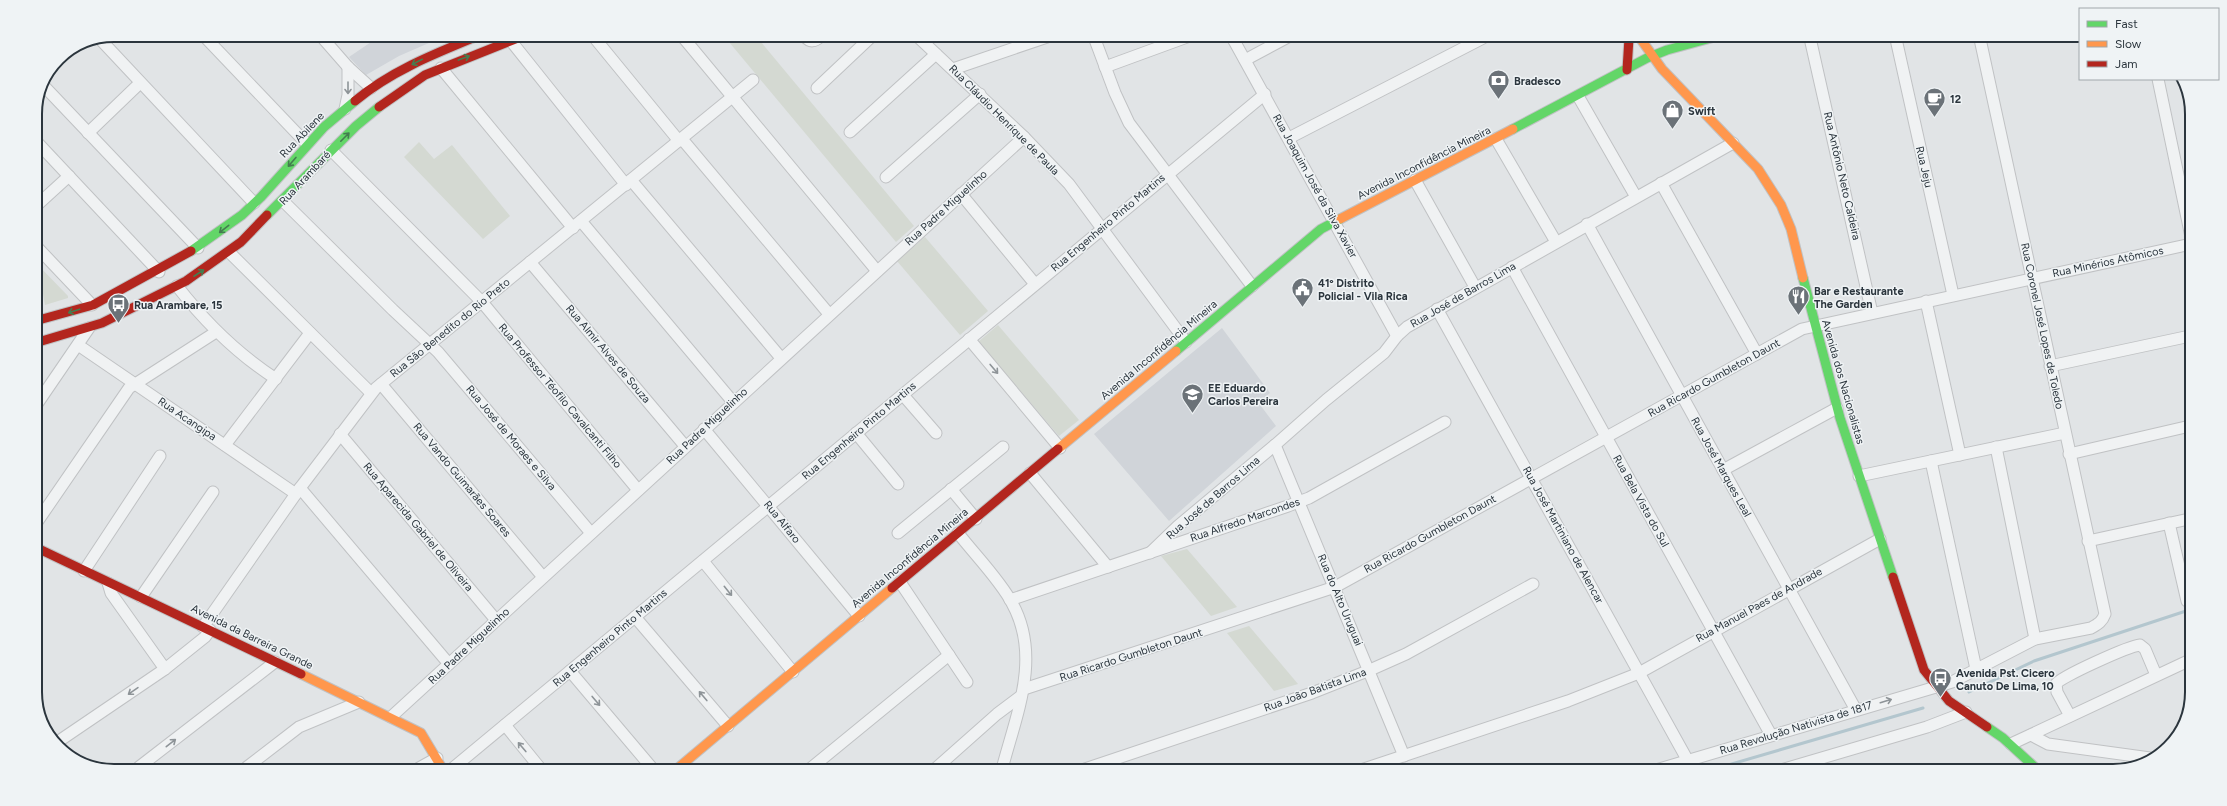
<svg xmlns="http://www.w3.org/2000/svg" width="2227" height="806" viewBox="0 0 2227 806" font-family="Figtree,sans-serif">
	<rect width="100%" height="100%" fill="#e1e4e6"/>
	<!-- built -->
	<g fill="#d0d4d9">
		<polygon points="380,36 445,36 399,56 366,75 349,57"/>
		<polygon points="1222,328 1270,393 1258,402 1276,426 1169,521 1094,434"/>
	</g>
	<!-- green -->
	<g fill="#d4d9d2">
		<polygon points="724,36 756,36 914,226 896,242"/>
		<polygon points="419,142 434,159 452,145 510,216 483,239 404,157"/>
		<polygon points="925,237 988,311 960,335 897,261"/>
		<polygon points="35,262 68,296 68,298 45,305 43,294 35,284"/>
		<polygon points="998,325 1079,420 1059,436 978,342"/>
		<polygon points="1187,549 1237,607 1211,616 1161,556"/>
		<polygon points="1249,626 1298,684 1274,691 1227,633"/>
	</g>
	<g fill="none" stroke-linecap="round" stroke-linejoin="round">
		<!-- stream -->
		<g stroke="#b3c6ce" stroke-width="3">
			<polyline points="1969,692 2034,661 2189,610"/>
			<polyline points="1711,770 1923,708"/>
		</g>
		<defs>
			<g id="street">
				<polyline points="203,35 307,144"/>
				<polyline points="320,35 348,67 371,88"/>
				<polyline points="593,36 679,141"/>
				<polyline points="682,36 877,271"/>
				<path d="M804,36C810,43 815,42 821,36"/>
				<polyline points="918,37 1024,137 1069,184 1186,342"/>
				<polyline points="1094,37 1115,93 1129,123 1252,286"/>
				<polyline points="1232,37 1397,336"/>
				<polyline points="99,38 254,203"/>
				<polyline points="1810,38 1872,313"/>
				<polyline points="1896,39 1953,295"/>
				<polyline points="511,41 626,185"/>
				<polyline points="1245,60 1288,37"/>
				<polyline points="1105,67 1187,37"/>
				<polyline points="441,68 573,228"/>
				<polyline points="953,69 1047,37"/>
				<polyline points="2158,79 2191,237"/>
				<polyline points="42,84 198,248"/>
				<polyline points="817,88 871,37"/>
				<polyline points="1578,96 1636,197"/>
				<polyline points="345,109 348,95 348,67"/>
				<polyline points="850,132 936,54"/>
				<polyline points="88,133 140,83"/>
				<polyline points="1289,138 1483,38"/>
				<polyline points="682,139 829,314"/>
				<polyline points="1496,139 1556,242"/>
				<polyline points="35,140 159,272"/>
				<polyline points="331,150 482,302 638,490"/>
				<polyline points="886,177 980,94"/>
				<polyline points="631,180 781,358"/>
				<polyline points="1415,180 1475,287"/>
				<polyline points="1661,183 1757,354"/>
				<polyline points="961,194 1035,284"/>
				<polyline points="283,201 393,310 438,352 591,533"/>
				<polyline points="35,207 69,176"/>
				<polyline points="581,221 733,402"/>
				<polyline points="1587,224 1856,710"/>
				<polyline points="35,245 92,305"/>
				<polyline points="229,252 371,393"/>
				<polyline points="530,262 685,446"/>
				<polyline points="1512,267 1771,735"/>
				<path d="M177,286C205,322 236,353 276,379"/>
				<polyline points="1926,301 1960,455"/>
				<polyline points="1437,309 1688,761"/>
				<polyline points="969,339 1060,448"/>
				<polyline points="78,345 296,494"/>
				<polyline points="2050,366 2190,336"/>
				<polyline points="381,384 543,577"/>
				<polyline points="903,395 936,433"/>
				<polyline points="35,407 89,328"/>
				<polyline points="704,429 859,616"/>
				<polyline points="856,433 898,484"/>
				<polyline points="340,434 496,620"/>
				<polyline points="225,445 310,333"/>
				<polyline points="1275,445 1404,756"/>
				<polyline points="1996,447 2035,639"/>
				<polyline points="2069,454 2190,426"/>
				<polyline points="1931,461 1976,669"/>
				<polyline points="1723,470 1837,408"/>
				<polyline points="1030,473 1108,567"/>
				<polyline points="1859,476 2065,433"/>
				<polyline points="300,488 449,664"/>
				<polyline points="951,489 976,519"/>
				<polyline points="2169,523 2187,601"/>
				<polyline points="35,525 129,388 216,332"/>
				<polyline points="898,533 1003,447"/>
				<path d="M958,533C975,555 1000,580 1012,603C1042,657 1016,715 1002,769"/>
				<polyline points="2088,541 2189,519"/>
				<polyline points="1150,553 1178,526 1275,445 1326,400 1384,353 1397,336 1407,327 1733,143"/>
				<polyline points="703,561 793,672"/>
				<polyline points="84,571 160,456"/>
				<polyline points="900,582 967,682"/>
				<polyline points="108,583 111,593 165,669"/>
				<polyline points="141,597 213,492"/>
				<polyline points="1010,600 1288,506 1309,498 1445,422"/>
				<polyline points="635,617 728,726"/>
				<polyline points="203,627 300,488 376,388 753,80"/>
				<polyline points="570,671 652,768"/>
				<polyline points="1024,689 1335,587 1802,329 2191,244"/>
				<path d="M2070,716L2057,692L2056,684C2060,677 2129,646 2140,645L2145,649L2156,675"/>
				<polyline points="391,717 1024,137"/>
				<polyline points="505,725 540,768"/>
				<polyline points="2031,735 2048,744 2150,758"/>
				<polyline points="56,743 165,669 205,637 210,630"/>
				<polyline points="2011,744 2188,661"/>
				<polyline points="139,767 275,662"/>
				<polyline points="247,767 299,727 359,702"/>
				<polyline points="419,768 437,758"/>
				<polyline points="453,768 1265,94"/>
				<polyline points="811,768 949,655"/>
				<polyline points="935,769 997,714 1021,696"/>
				<polyline points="1085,769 1312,693 1370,670 1406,654 1533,584"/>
				<polyline points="1364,769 1568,701 1639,673 1880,539"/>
				<path d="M1656,770L1936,687L1952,682L2035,639L2091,628C2098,624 2102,622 2105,614L1980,39"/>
				<polyline points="1781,770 1927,727 1966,712"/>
			</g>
			<g id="fast">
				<polyline points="1513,129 1647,58 1667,50 1711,38"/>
				<polyline points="267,215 356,126 379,107"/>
				<polyline points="191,251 242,215 261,197 324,127 355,101"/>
				<polyline points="1803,278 1840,418 1893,577"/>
				<polyline points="1176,351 1321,229 1340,219"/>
				<polyline points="1987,727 2003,738 2039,771"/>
			</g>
			<g id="slow">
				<polyline points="1640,38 1662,69 1758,169 1781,205 1791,229 1803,278"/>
				<polyline points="1340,219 1513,129"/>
				<polyline points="1058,449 1176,351"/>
				<polyline points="301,674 421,733 442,768"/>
				<polyline points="678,768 892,588"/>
			</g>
			<g id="jam">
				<polyline points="1627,70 1629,38"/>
				<path d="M355,101C391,71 434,54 478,36"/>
				<polyline points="379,107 425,75 523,36"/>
				<polyline points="35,321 93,305 191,251"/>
				<polyline points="35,343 102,323 186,281 241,242 267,215"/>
				<polyline points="35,547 301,674"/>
				<polyline points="1893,577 1924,670 1949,701 1987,727"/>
				<polyline points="892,588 1058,449"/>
			</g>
		</defs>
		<!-- street casing -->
		<use href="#street" stroke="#c0c2c4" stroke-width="13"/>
		<!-- fast casing -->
		<use href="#fast" stroke="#c0c2c4" stroke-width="11"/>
		<!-- slow casing -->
		<use href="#slow" stroke="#c0c2c4" stroke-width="11"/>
		<!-- jam casing -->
		<use href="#jam" stroke="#c0c2c4" stroke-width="11"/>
		<!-- street -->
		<use href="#street" stroke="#f0f2f3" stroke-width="11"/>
		<!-- fast -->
		<use href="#fast" stroke="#63d668" stroke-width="9"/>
		<!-- slow -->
		<use href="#slow" stroke="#ff974d" stroke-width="9"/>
		<!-- jam -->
		<use href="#jam" stroke="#b3261e" stroke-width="9"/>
	</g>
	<!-- one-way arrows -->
	<defs><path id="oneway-shaft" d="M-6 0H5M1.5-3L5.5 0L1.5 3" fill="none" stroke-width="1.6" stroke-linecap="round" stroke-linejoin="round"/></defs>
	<g stroke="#447d50">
		<use href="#oneway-shaft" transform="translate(464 58) rotate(-20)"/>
		<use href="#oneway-shaft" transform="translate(417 62) rotate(153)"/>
		<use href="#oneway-shaft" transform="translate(345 137) rotate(-45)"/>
		<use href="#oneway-shaft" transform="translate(292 162) rotate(131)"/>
		<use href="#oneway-shaft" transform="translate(224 229) rotate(142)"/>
		<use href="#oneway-shaft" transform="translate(199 273) rotate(-33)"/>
		<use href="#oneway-shaft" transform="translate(74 311) rotate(162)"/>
	</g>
	<g stroke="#8e9498">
		<use href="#oneway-shaft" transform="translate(348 88) rotate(90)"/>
		<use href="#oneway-shaft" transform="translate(994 369) rotate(50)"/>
		<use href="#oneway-shaft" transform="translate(728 591) rotate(51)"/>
		<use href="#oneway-shaft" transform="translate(133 691) rotate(145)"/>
		<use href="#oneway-shaft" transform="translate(703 696) rotate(-130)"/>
		<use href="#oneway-shaft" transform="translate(596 701) rotate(50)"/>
		<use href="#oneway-shaft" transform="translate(1886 701) rotate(-17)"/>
		<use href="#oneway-shaft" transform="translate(171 743) rotate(-38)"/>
		<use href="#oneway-shaft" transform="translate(522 747) rotate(-130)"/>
	</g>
	<!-- icons -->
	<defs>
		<symbol id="bank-pin" viewBox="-11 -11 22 30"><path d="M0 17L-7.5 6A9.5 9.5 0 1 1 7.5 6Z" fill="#6b7278" stroke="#eff3f5"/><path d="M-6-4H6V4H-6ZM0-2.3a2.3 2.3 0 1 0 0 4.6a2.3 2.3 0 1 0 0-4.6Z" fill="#fff"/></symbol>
		<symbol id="cafe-pin" viewBox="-11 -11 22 30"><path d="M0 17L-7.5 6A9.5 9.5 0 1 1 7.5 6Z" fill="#6b7278" stroke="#eff3f5"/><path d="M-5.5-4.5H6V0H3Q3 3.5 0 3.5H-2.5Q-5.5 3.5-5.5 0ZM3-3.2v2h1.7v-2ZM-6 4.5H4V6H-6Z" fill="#fff"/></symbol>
		<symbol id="shop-pin" viewBox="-11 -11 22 30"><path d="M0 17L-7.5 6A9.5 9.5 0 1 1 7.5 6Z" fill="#6b7278" stroke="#eff3f5"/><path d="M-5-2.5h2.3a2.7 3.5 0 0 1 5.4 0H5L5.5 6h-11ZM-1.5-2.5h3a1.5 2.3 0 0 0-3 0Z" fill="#fff"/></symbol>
		<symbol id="civic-pin" viewBox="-11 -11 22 30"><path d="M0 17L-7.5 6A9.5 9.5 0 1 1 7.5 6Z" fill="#6b7278" stroke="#eff3f5"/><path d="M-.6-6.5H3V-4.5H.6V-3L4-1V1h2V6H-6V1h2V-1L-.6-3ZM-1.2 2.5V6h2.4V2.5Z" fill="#fff"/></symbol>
		<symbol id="restaurant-pin" viewBox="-11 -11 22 30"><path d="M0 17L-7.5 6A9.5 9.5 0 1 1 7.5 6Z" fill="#6b7278" stroke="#eff3f5"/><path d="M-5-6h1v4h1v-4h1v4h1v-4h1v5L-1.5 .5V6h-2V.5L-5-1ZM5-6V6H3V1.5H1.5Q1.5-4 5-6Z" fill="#fff"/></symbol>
		<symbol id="bus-pin" viewBox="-11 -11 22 30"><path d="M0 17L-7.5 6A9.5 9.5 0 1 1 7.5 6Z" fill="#6b7278" stroke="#eff3f5"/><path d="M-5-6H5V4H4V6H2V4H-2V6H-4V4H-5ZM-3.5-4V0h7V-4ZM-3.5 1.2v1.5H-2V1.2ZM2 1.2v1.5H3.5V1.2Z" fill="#fff"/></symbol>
		<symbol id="school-pin" viewBox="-11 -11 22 30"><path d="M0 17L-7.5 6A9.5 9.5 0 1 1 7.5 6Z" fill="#6b7278" stroke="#eff3f5"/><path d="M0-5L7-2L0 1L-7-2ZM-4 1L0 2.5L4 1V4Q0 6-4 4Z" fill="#fff"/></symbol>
	</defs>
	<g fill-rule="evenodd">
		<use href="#bank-pin" x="1486" y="68" width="25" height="34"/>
		<use href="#cafe-pin" x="1922" y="86" width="25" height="34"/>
		<use href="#shop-pin" x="1660" y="98" width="25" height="34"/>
		<use href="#civic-pin" x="1290" y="276" width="25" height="34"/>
		<use href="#restaurant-pin" x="1786" y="284" width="25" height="34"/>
		<use href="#bus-pin" x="106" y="292" width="25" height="34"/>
		<use href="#school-pin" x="1180" y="382" width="25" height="34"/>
		<use href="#bus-pin" x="1928" y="666" width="25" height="34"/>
	</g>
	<g text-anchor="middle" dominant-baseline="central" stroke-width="3" stroke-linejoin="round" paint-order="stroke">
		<!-- poi labels -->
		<g font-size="11" font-weight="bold" fill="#2b353d" stroke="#eff3f5" text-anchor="start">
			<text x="1514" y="81">Bradesco</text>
			<text x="1950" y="99">12</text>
			<text x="1688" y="111">Swift</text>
			<text x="1318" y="283">41º Distrito<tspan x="1318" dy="13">Policial - Vila Rica</tspan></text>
			<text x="1814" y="291">Bar e Restaurante<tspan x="1814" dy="13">The Garden</tspan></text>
			<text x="134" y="305">Rua Arambare, 15</text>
			<text x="1208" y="388">EE Eduardo<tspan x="1208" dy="13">Carlos Pereira</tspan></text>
			<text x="1956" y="673">Avenida Pst. Cicero<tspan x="1956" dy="13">Canuto De Lima, 10</tspan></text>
		</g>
		<!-- street labels -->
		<g font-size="11" fill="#2b353d" stroke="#eff3f5">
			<text transform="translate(1004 120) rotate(45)">Rua Cláudio Henrique de Paula</text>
			<text transform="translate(302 135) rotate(-46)">Rua Abilene</text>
			<text transform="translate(1424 163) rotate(-27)">Avenida Inconfidência Mineira</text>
			<text transform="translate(1924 167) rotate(77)">Rua Jeju</text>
			<text transform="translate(1842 176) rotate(77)">Rua Antônio Neto Caldeira</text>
			<text transform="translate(305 178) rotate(-47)">Rua Arambaré</text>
			<text transform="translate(1315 186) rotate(61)">Rua Joaquim José da Silva Xavier</text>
			<text transform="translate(946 208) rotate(-42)">Rua Padre Miguelinho</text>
			<text transform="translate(1108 223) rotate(-40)">Rua Engenheiro Pinto Martins</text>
			<text transform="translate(2108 262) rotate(-12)">Rua Minérios Atômicos</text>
			<text transform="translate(1463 295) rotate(-30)">Rua José de Barros Lima</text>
			<text transform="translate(2042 326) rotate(78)">Rua Coronel José Lopes de Toledo</text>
			<text transform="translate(450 328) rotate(-39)">Rua São Benedito do Rio Preto</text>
			<text transform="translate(1159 350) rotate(-40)">Avenida Inconfidência Mineira</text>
			<text transform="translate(608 354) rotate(50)">Rua Almir Alves de Souza</text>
			<text transform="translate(1714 378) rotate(-29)">Rua Ricardo Gumbleton Daunt</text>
			<text transform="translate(1843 382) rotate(74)">Avenida dos Nacionalistas</text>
			<text transform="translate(560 396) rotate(50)">Rua Professor Téofilo Cavalcanti Filho</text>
			<text transform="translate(187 419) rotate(34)">Rua Acangipa</text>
			<text transform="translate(707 426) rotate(-43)">Rua Padre Miguelinho</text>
			<text transform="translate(859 431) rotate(-40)">Rua Engenheiro Pinto Martins</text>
			<text transform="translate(511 438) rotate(50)">Rua José de Moraes e Silva</text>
			<text transform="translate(1721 467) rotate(61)">Rua José Marques Leal</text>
			<text transform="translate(462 480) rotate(50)">Rua Vando Guimarães Soares</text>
			<text transform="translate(1213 498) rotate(-41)">Rua José de Barros Lima</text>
			<text transform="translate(1641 501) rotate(61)">Rua Bela Vista do Sul</text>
			<text transform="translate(1245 520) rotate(-19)">Rua Alfredo Marcondes</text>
			<text transform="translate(782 522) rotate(51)">Rua Alfaro</text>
			<text transform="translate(418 527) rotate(50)">Rua Aparecida Gabriel de Oliveira</text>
			<text transform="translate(1430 534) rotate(-29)">Rua Ricardo Gumbleton Daunt</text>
			<text transform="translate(1563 535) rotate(61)">Rua José Martiniano de Alencar</text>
			<text transform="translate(910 558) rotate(-40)">Avenida Inconfidência Mineira</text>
			<text transform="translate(1340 600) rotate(67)">Rua do Alto Uruguai</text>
			<text transform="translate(1759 605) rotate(-29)">Rua Manuel Paes de Andrade</text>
			<text transform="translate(252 637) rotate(26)">Avenida da Barreira Grande</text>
			<text transform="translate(610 638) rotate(-40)">Rua Engenheiro Pinto Martins</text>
			<text transform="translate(469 646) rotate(-43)">Rua Padre Miguelinho</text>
			<text transform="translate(1131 655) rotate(-18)">Rua Ricardo Gumbleton Daunt</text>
			<text transform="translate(1315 690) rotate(-20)">Rua João Batista Lima</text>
			<text transform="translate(1796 728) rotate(-17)">Rua Revolução Nativista de 1817</text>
		</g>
	</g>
	<!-- crop -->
	<path d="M0 0H2227V806H0ZM114 42H2113A72 72 0 0 1 2185 114V692A72 72 0 0 1 2113 764H114A72 72 0 0 1 42 692V114A72 72 0 0 1 114 42Z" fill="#eff3f5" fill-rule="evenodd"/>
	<path fill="none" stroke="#2b353d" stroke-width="2" d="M114 42H2113A72 72 0 0 1 2185 114V692A72 72 0 0 1 2113 764H114A72 72 0 0 1 42 692V114A72 72 0 0 1 114 42Z"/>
	<!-- legend -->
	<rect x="2079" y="8" width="140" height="72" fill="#eff3f5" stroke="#a1a7ab"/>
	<rect x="2087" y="21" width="20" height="6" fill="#63d668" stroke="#a1a7ab"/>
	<text x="2115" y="28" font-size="12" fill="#2b353d">Fast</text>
	<rect x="2087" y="41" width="20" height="6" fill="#ff974d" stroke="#a1a7ab"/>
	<text x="2115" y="48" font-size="12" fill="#2b353d">Slow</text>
	<rect x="2087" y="61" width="20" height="6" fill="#b3261e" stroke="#a1a7ab"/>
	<text x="2115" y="68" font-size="12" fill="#2b353d">Jam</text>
</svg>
